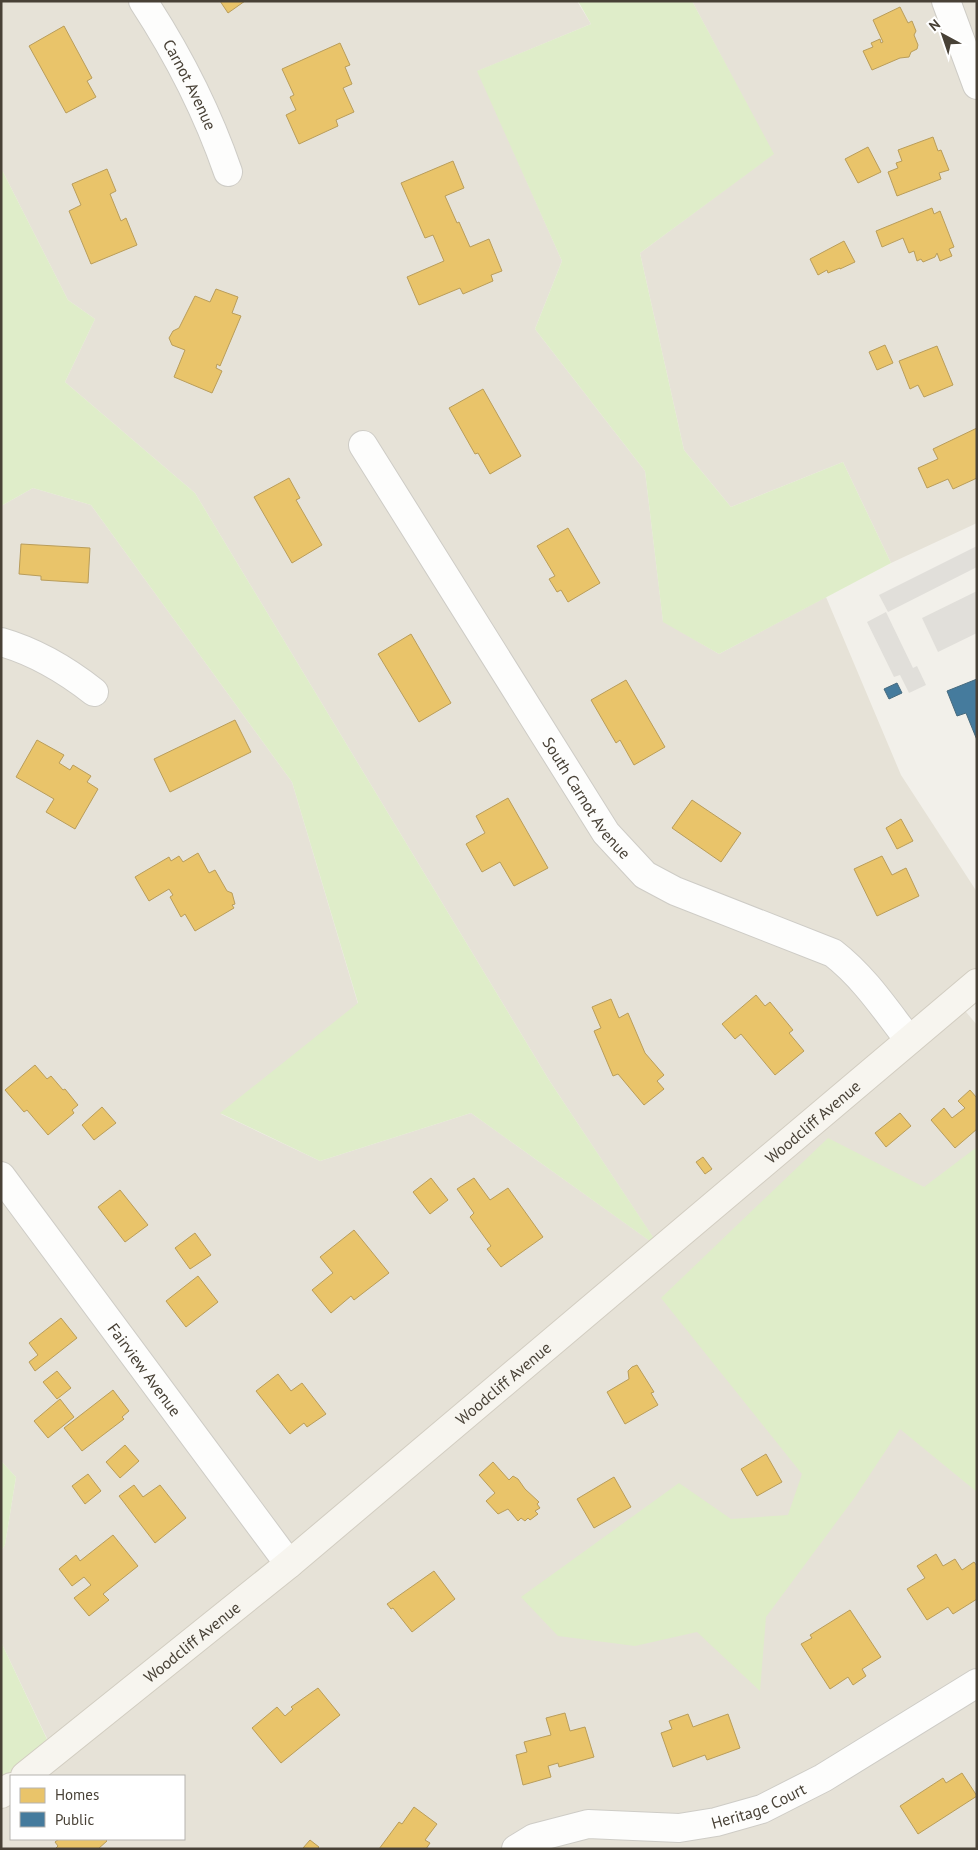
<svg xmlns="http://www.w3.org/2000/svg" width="978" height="1850" viewBox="0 0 978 1850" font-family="'PT Sans',sans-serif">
	<rect width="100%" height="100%" fill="#f2f0ea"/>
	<!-- residential -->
	<g fill="#e6e2d7">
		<polygon points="1,1 577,1 591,24 478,71 562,261 535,329 645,471 663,621 719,654 826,597 901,775 977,892 977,983 956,1000 977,1025 977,1849 1,1849 1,1774 11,1787 11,1839 184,1839 184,1776 25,1776 54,1753 1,1642 1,1551 5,1545 16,1477 1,1461 1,506 33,488 91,505 292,782 358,1004 221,1114 320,1161 471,1113 660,1248 549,1080 195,493 65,382 95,319 68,300 1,168"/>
		<polygon points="692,1 977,1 977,523 891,563 843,462 731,507 684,450 640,253 773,154"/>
	</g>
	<!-- green -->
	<g fill="#dfedc9">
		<polygon points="578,1 692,1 774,154 640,253 684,450 731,507 843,462 891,563 719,654 663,622 645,471 535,329 562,261 477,71 591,24"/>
		<polygon points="1,168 68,300 95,319 65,382 195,493 549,1080 661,1249 471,1113 320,1161 220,1113 358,1003 292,782 91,505 33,488 1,506"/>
		<polygon points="828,1138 924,1187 977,1147 977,1492 900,1429 855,1497 766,1617 760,1691 697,1632 635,1646 558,1636 521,1597 679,1483 731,1519 788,1515 802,1474 661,1298"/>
		<polygon points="1,1461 16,1477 5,1545 1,1551"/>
		<polygon points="1,1642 54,1754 11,1787 1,1774"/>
	</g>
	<!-- parking -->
	<g fill="#e1dfda">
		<polygon points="977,546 977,567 888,612 879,595"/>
		<polygon points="977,591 977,633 938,652 922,618"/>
		<polygon points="886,612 913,668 917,666 926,685 909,693 900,675 894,677 867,622"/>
	</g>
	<!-- homes -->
	<g fill="#e9c46a" stroke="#b99d5a">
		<polygon points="220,1 245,1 228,13"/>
		<polygon points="900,7 908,23 912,21 916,31 914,35 918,45 917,49 911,52 909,57 900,58 872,70 863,51 873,47 871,43 880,39 881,43 883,42 873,20"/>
		<polygon points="64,26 92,78 87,81 96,97 66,113 29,46"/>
		<polygon points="340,43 350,65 345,67 352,84 343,88 354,112 336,120 338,126 299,144 286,115 296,110 290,97 294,95 282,69"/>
		<polygon points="933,137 938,151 941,150 949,170 939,173 941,179 897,196 888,172 898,168 896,163 902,161 898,150"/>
		<polygon points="868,147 881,172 858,183 845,159"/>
		<polygon points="453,161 464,188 445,196 457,223 459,222 470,247 489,239 502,271 491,275 493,281 463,294 460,288 419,305 407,277 444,261 433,235 425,238 401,183"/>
		<polygon points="107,169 116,191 110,194 121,221 126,218 137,245 91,264 69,211 81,205 72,184"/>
		<polygon points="932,208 934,214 940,211 954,247 949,249 952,256 940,261 937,253 935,257 923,262 921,259 917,261 914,251 909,253 903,238 882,247 876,231"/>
		<polygon points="844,241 855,262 840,269 840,268 828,273 827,270 818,275 810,259"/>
		<polygon points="216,289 238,297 232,313 241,316 220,366 217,364 216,368 222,371 212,393 174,377 185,350 172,345 169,338 173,331 179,328 195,296 210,302"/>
		<polygon points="885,345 893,363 877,370 869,352"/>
		<polygon points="937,346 953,385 924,397 918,385 910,389 899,361"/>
		<polygon points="483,389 521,456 490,474 478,453 475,454 449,408"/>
		<polygon points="977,428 977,478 953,489 948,479 927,488 918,468 938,459 933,449"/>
		<polygon points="289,478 300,498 296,500 322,545 292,563 254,497"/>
		<polygon points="568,528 600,583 568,602 561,590 557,592 549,579 555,576 537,546"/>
		<polygon points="21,544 90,548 88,583 41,580 41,576 19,574"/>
		<polygon points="411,634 451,703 419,722 378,654"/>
		<polygon points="626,680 665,747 634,765 620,740 616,743 591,700"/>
		<polygon points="235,720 251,752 170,792 154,759"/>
		<polygon points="37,740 64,755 59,763 70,770 73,765 91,776 87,782 98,789 75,829 46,812 54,799 16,777"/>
		<polygon points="508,798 548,868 514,886 500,862 482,872 466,844 485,833 476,816"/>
		<polygon points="692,800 741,833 721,862 672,828"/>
		<polygon points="901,819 913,841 897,849 886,828"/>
		<polygon points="198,853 209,873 215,870 227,891 232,893 235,904 232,905 234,908 195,931 185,914 181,917 170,897 173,895 169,889 149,901 135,877 169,857 171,861 179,856 183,862"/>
		<polygon points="882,856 892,875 906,868 919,896 877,916 854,869"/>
		<polygon points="756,995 765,1006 770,1002 793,1030 789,1033 804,1051 775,1075 741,1034 735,1039 722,1024"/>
		<polygon points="611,999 619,1018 628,1013 645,1053 664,1075 657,1081 664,1089 644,1105 618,1074 613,1076 594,1031 601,1028 592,1007"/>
		<polygon points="35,1065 47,1079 51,1076 63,1090 65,1089 78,1105 72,1110 74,1113 48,1135 27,1110 24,1112 5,1090"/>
		<polygon points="970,1090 977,1098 977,1129 955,1148 931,1120 944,1108 952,1118 965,1108 958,1101"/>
		<polygon points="102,1107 116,1123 94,1140 82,1125"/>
		<polygon points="900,1113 911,1126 886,1147 875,1133"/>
		<polygon points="703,1157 712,1169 705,1174 696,1162"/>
		<polygon points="431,1178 448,1200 430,1214 413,1192"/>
		<polygon points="474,1178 490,1200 508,1188 543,1237 501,1267 487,1249 491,1246 470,1217 474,1213 457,1189"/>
		<polygon points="120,1190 148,1225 125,1242 98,1207"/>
		<polygon points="354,1230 389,1273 354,1300 351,1296 331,1313 312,1290 333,1273 320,1257"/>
		<polygon points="195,1233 211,1255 190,1269 175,1248"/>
		<polygon points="198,1276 218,1302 186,1327 166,1301"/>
		<polygon points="61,1318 77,1338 35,1371 29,1362 38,1355 29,1343"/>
		<polygon points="637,1365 654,1392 651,1393 658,1405 625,1424 607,1392 629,1379 628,1371 632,1367"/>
		<polygon points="57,1371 71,1388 57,1399 43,1382"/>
		<polygon points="278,1374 291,1391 302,1383 326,1414 307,1427 304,1423 290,1434 256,1391"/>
		<polygon points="113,1390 129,1411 122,1417 124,1419 82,1451 64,1428"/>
		<polygon points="60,1399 74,1417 48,1438 34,1421"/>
		<polygon points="125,1445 139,1461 120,1478 106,1462"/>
		<polygon points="766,1454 782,1482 757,1496 741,1469"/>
		<polygon points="493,1462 509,1480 513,1476 518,1479 525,1489 539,1502 537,1504 540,1508 535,1511 538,1514 530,1520 528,1518 525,1521 521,1518 518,1521 508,1509 498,1514 486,1501 495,1493 479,1475"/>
		<polygon points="88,1474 101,1491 85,1504 72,1486"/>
		<polygon points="614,1477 631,1507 594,1528 577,1499"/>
		<polygon points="134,1485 143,1497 160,1485 186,1518 155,1543 119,1496"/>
		<polygon points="113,1535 138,1566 103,1594 109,1600 89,1616 74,1598 91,1585 84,1577 72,1586 59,1569 76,1555 80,1561"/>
		<polygon points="936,1554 943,1566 955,1559 962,1570 974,1562 977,1566 977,1599 953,1614 948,1607 927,1620 907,1589 925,1578 917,1566"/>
		<polygon points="434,1571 455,1599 412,1632 393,1608 391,1609 387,1604"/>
		<polygon points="850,1610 881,1657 862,1669 866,1676 853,1685 848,1677 830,1689 801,1644 812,1638 810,1635"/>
		<polygon points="318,1688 340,1715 281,1763 252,1728 277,1707 285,1716 293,1709 291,1707"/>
		<polygon points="565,1713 570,1731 585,1727 594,1757 559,1767 558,1763 548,1766 551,1777 523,1785 516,1755 527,1752 524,1742 551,1735 546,1718"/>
		<polygon points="688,1714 693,1727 728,1714 740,1748 707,1760 705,1755 673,1767 661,1733 672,1729 669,1721"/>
		<polygon points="962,1773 977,1796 918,1834 900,1806 943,1778 946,1783"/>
		<polygon points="414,1807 437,1824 425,1840 430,1843 426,1849 379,1849 399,1822 402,1824"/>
		<polygon points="59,1839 105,1839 107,1841 98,1849 55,1849 58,1846 55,1842"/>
		<polygon points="310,1840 319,1847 317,1849 303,1848"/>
	</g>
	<!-- public -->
	<g fill="#457b9d" stroke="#466a7e">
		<polygon points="977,679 977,740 966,713 957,716 947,691"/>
		<polygon points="897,683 902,693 889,699 884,689"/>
	</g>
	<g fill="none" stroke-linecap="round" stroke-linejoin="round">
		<defs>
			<g id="minor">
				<path id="s1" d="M143,1C179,56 207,111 228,172"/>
				<path id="s2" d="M363,445L606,833L645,875L675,891L833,953C864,977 885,1009 909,1040"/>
				<path d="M1,642C36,652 66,670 94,692"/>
				<path id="s3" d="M1,1176L289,1564"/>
				<path id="s4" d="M516,1849L534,1838L588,1824L679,1828L716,1822L762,1809L823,1778L977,1683"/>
			</g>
			<polyline id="tertiary" points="946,1 977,85"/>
			<g id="secondary">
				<path id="s5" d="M25,1776L289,1564L977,983"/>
				<polyline points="1,1794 11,1787"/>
			</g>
		</defs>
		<!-- minor casing -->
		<use href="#minor" stroke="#ceccc6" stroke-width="30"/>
		<!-- tertiary casing -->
		<use href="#tertiary" stroke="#ceccc6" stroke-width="30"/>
		<!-- secondary casing -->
		<use href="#secondary" stroke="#d2cdc1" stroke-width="30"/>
		<!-- minor -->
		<use href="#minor" stroke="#fdfdfc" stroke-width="28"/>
		<!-- tertiary -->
		<use href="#tertiary" stroke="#fdfdfc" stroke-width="28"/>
		<!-- secondary -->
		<use href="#secondary" stroke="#f7f5ef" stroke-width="28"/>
	</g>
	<g text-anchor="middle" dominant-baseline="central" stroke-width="5" stroke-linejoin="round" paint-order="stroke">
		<!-- street labels -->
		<g font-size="16" fill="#484136" stroke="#fff">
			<text stroke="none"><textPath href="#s1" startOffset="96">Carnot Avenue</textPath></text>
			<text stroke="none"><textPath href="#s2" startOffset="418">South Carnot Avenue</textPath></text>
			<text stroke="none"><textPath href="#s5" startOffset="1024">Woodcliff Avenue</textPath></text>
			<text stroke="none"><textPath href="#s3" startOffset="241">Fairview Avenue</textPath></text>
			<text stroke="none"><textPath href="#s5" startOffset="619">Woodcliff Avenue</textPath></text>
			<text stroke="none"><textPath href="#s5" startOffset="214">Woodcliff Avenue</textPath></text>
			<text stroke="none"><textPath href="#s4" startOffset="251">Heritage Court</textPath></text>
		</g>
	</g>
	<!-- border -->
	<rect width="978" height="1850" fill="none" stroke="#484136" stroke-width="5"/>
	<!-- legend -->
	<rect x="10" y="1775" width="175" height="65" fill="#ffffff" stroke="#b6b3af"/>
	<rect x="20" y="1788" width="25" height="15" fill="#e9c46a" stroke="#b6b3af"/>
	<text x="55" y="1800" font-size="15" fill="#484136">Homes</text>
	<rect x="20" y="1812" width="25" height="15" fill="#457b9d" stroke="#b6b3af"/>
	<text x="55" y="1825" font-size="15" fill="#484136">Public</text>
	<!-- north arrow -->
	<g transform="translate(943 35) rotate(320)" stroke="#ffffff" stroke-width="4" paint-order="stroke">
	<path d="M0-4L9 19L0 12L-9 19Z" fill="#484136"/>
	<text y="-8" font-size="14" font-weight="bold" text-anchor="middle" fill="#484136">N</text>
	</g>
</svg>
